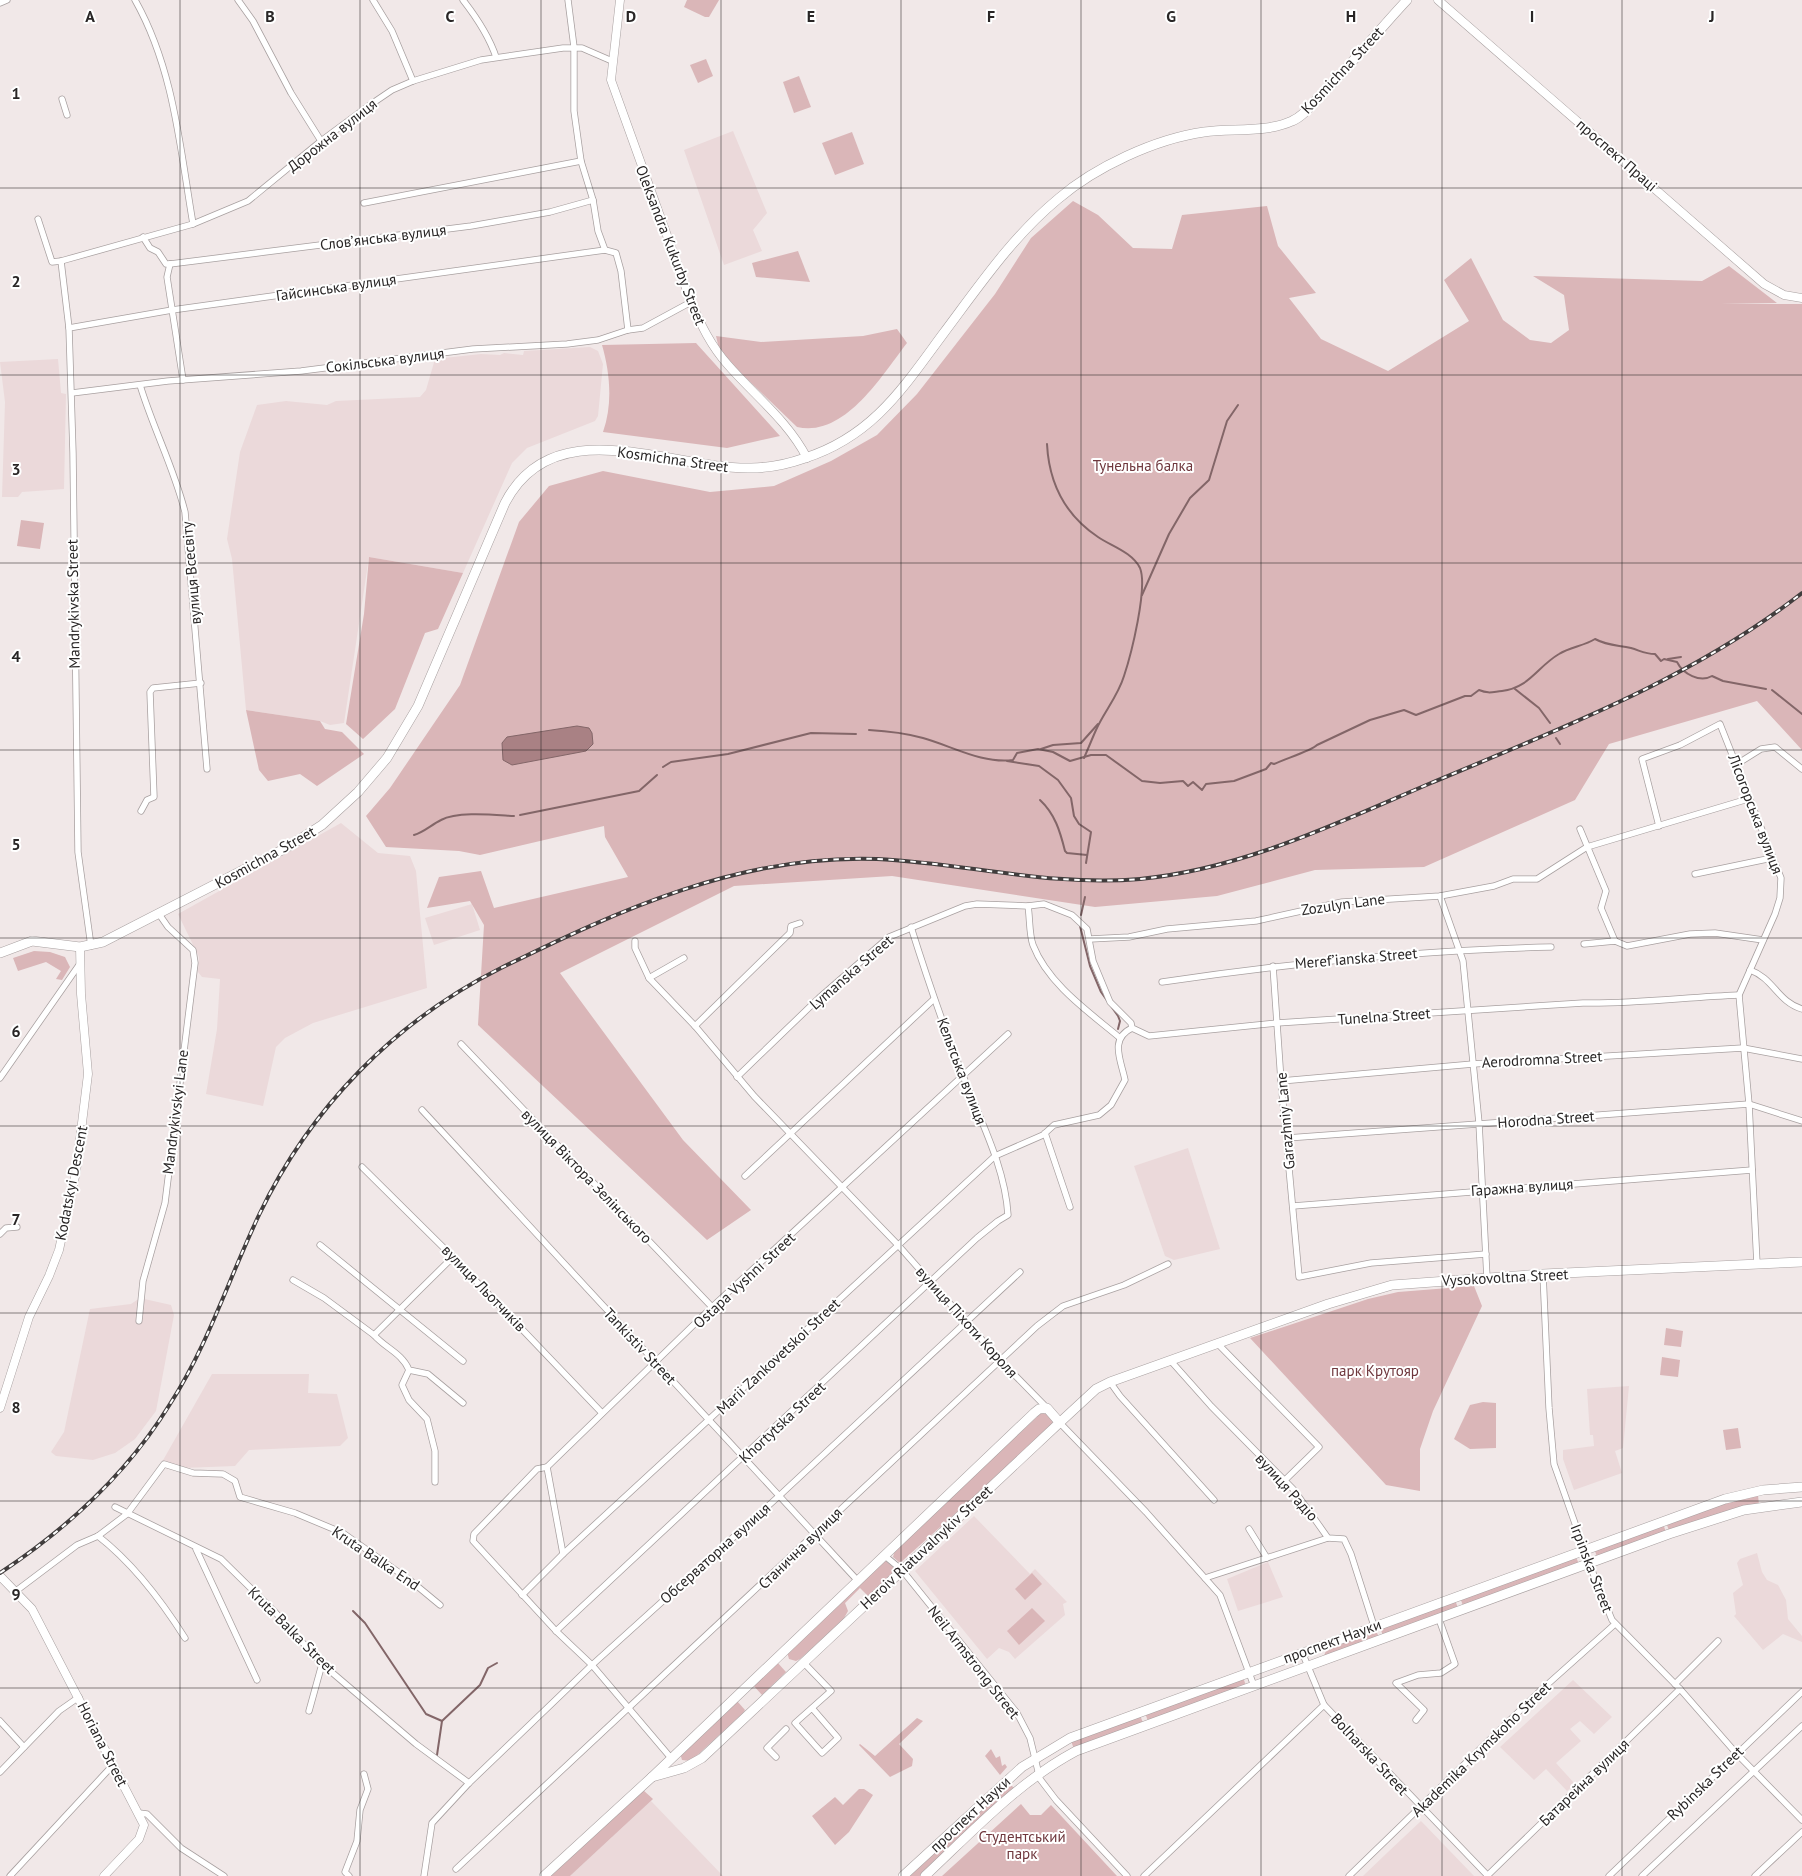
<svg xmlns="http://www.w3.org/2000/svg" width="1802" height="1876" viewBox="0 0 1802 1876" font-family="'PT Sans',sans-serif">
	<rect width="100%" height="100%" fill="#f1e8e8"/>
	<!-- built -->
	<g fill="#ebd9da">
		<polygon points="733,131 767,213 753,230 762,251 724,265 684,150"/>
		<polygon points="590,347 598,351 603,364 598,416 595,421 527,448 512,463 463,573 369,557 344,723 330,725 320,721 246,710 232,559 227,539 240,452 257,405 286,401 327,405 336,401 420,397 426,390 435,359 481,354 500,355 504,353 523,355 524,351"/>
		<polygon points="58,359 61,393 66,394 64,489 22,492 18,497 2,497 5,402 0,362"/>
		<polygon points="341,823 378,853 410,856 416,871 427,988 313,1023 285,1038 276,1047 263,1106 206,1094 217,1029 220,979 202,977 198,972 199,957 178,914"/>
		<polygon points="472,904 480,930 434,945 425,918"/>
		<polygon points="1188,1148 1220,1249 1174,1260 1165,1256 1134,1166"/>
		<polygon points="140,1298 171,1305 174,1315 156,1411 135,1439 115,1453 93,1460 56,1456 51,1452 64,1432 90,1309 131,1304"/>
		<polygon points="212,1374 309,1374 308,1393 337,1394 348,1438 340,1446 249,1450 235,1466 183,1468 173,1467 162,1462"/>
		<polygon points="1629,1386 1623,1448 1615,1451 1622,1473 1574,1490 1563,1459 1563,1450 1594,1446 1593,1435 1590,1435 1587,1389"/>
		<polygon points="974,1516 1030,1574 1035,1569 1067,1602 1063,1604 1065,1615 1015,1659 1009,1652 999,1648 987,1659 915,1571"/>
		<polygon points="1757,1553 1762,1572 1767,1580 1778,1585 1786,1600 1788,1619 1802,1636 1802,1642 1783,1634 1763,1650 1734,1616 1736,1614 1733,1593 1743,1585 1737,1563 1740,1559"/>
		<polygon points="1268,1562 1283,1597 1238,1611 1227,1579"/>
		<polygon points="1573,1680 1612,1717 1594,1734 1580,1721 1570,1729 1581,1741 1556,1763 1575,1784 1567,1791 1546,1769 1534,1780 1500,1747"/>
		<polygon points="651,1801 723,1876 570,1876"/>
		<polygon points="1421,1821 1474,1876 1363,1876 1387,1853"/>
	</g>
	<!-- green -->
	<g fill="#dab6b8">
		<polygon points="687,0 719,0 709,17 705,17 684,7"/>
		<polygon points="706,59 713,76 698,83 690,65"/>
		<polygon points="799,76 811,107 794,113 783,82"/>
		<polygon points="852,132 864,164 835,175 822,143"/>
		<polygon points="1073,201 1098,215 1133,248 1172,249 1182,215 1267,206 1278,246 1316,293 1289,298 1321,339 1388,371 1469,321 1444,280 1471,258 1503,320 1530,340 1551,343 1569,330 1564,295 1533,276 1702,281 1729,266 1777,303 1721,304 1802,304 1802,750 1757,701 1609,744 1575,800 1424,867 1315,870 1217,896 1095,907 892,876 734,886 560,973 683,1140 751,1210 707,1240 478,1025 484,925 470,901 427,908 439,877 481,871 494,908 628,877 605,837 604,826 480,855 459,851 386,847 366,816 390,788 460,685 519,522 549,486 603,471 710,492 774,486 831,461 877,435 917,394 995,294 1031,238"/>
		<polygon points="798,251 810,282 756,277 752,263"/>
		<path d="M897,329L907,343C882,375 845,438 797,427L720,353L716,336L761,342L863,336Z"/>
		<path d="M696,343L780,436L727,448L603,432C613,404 610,373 602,345Z"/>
		<polygon points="21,520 44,523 40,549 17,546"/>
		<polygon points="369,557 463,573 438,629 425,633 395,709 363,739 346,724 364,614"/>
		<polygon points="246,710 320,721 325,729 342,732 364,754 317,786 300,774 268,781 259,770"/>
		<polygon points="34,951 50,952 65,957 70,967 62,980 56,979 61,971 46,962 18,971 13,958"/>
		<polygon points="1474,1286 1482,1306 1433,1411 1420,1449 1420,1491 1386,1485 1250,1338 1368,1299 1398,1292"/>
		<polygon points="1666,1328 1683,1331 1681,1347 1664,1345"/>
		<polygon points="1662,1357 1680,1360 1678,1377 1660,1375"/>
		<polygon points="1483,1402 1496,1403 1496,1448 1470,1449 1454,1439 1470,1405"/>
		<polygon points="1041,1413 1046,1414 1053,1421 1051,1428 900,1563 893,1557 895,1550"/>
		<polygon points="1738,1428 1741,1448 1726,1450 1723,1430"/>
		<polygon points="1758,1495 1759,1505 1669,1531 1666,1522 1725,1502"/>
		<polygon points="1663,1524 1666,1532 1597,1557 1594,1548"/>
		<polygon points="1575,1555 1579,1564 1463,1606 1460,1597"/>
		<polygon points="886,1561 894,1568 890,1577 868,1596 860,1588 845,1603 848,1611 843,1620 800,1659 796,1661 789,1659 787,1652 882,1562"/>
		<polygon points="1032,1573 1042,1584 1025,1600 1015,1589"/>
		<polygon points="1455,1600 1458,1608 1383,1636 1380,1627"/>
		<polygon points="1032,1608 1045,1621 1019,1645 1007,1631"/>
		<polygon points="1375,1629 1379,1637 1323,1658 1328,1646"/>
		<polygon points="777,1662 786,1672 762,1695 753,1685"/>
		<polygon points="1243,1677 1246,1686 1148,1721 1145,1713"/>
		<polygon points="737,1701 745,1710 743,1713 691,1761 682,1760 680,1753"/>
		<polygon points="1140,1715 1143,1723 1074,1749 1071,1741"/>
		<polygon points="917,1718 923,1721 899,1744 913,1759 912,1766 890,1777 859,1745 860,1744 875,1756"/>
		<polygon points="991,1749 996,1758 1000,1756 1002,1766 1005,1764 1007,1767 1000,1775 985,1756"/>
		<polygon points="1009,1783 1015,1789 921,1876 908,1876"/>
		<polygon points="859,1789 864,1789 873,1795 849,1832 835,1845 812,1816 835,1797 843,1805"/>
		<polygon points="643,1790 653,1799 570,1876 548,1876"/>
		<polygon points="1021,1804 1030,1815 1041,1815 1051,1805 1117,1876 942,1876"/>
	</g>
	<!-- water -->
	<polygon fill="#a98184" stroke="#836668" points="577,726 589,728 592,733 593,744 586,751 512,765 503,760 502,743 507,737"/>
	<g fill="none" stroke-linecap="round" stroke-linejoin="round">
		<!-- stream -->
		<g stroke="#836668" stroke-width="2">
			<path d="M1047,444C1049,483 1065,515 1098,537C1111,546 1132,552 1140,568C1148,588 1131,655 1124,676C1118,696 1104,712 1096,730C1092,739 1088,749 1084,758"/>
			<polyline points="1142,595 1169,534 1190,498 1209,480 1227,421 1238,405"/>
			<polyline points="1668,659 1681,657"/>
			<polyline points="1515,689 1539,708 1550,723"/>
			<polyline points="1772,690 1802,714"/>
			<path d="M869,730C887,731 905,733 923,738C952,746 982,764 1013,760L1017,753L1038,749L1053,752L1070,761L1091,755H1106L1142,781L1160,783L1183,781L1188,786L1193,782L1202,790L1206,784L1234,781L1266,769L1271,763L1274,764C1284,759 1311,751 1317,745L1370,720L1404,710L1416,715L1465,696H1471L1479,690C1489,694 1492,692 1502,691C1529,688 1537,667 1559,654C1570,647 1584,646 1595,639C1608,646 1618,645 1631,648C1641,651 1645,654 1655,654L1661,661L1664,659L1677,662C1683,674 1700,683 1712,676L1723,681L1766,689"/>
			<polyline points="1556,738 1560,744"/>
			<polyline points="1041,749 1053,745 1081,743 1098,724"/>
			<polyline points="1007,761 1039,766 1058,780 1071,798 1074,816 1079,824 1091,832 1086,863"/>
			<polyline points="663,767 671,762 728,754 811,733 856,734"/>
			<path d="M1040,800C1055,814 1060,831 1065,851L1067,853L1087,855"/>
			<polyline points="520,815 639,791 657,775"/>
			<path d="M414,835C424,832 431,825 441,820C458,811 495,815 514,816"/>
			<polyline points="1081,915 1085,897"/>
			<polyline points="1080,926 1090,966 1101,992 1118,1016 1120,1021 1118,1029"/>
			<polyline points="353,1611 365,1623 426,1714 442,1721 480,1685 488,1668 497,1663"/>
			<polyline points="437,1755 442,1721"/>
		</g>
		<defs>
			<g id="minor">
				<path d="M135,0C174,69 180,148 193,224"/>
				<polyline points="238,0 253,21 291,93 321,141"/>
				<polyline points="373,0 392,31 413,81"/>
				<path d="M463,0C477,18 489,36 496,57"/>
				<polyline points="568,0 574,47 574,111 581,161 593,200 598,231 605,250 616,253 621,271 628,330"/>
				<polyline points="0,3 7,0"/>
				<polyline points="62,99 67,115"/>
				<polyline points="364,203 581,161"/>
				<polyline points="38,219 52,262 61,261 193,224 248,201 321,141 367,107 392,90 413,81 481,60 563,48 582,48 612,61"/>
				<polyline points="143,237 150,248 158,252 166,264 170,264"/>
				<polyline points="61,261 69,328 73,453 78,852 91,946"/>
				<polyline points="170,264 471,226 550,212 593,200"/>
				<polyline points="170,264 167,277 183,380"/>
				<polyline points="69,328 172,310 605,250"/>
				<path d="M140,385C153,428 174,468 185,512L207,769"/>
				<polyline points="72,393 168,381 301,371 473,349 567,344 598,340 628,330 643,328 691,302"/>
				<polyline points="1737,764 1761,749 1775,747 1802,769"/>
				<polyline points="141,811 147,800 154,797 150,692 153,688 201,683"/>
				<polyline points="1659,826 1642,759 1680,745 1720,724 1781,878 1780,898 1775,914 1739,995 1749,1104 1757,1264"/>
				<polyline points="1580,829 1606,891 1601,908 1615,941"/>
				<polyline points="1695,874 1772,858"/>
				<polyline points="1440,896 1463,961 1479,1123 1487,1278"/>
				<path d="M1028,906C1030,918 1029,934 1033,945C1048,984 1089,1012 1120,1038"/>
				<polyline points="1090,939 1129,937 1167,929 1256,921 1342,902 1440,896 1494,886 1513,879 1537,879 1587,847 1748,799"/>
				<polyline points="635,941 635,948 649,978 695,1026 754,1096 898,1245 1000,1360 1047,1408"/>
				<polyline points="1584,944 1615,941 1627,946 1690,934 1715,933 1763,940"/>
				<polyline points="1273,966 1281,1081 1299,1277 1371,1263 1486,1254"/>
				<path d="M1750,970C1773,978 1778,1002 1802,1009"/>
				<polyline points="649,978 684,958"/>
				<path d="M1162,982C1291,963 1420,950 1551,947"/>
				<polyline points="695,1026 790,933 791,926 800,923"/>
				<polyline points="461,1044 712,1307"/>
				<path d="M737,1077L819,998L889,937L965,906L977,904L1028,906L1044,904L1072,915L1087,929L1093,961L1110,1002L1131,1023L1132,1028L1149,1036L1277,1023L1583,1003C1636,1004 1687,997 1739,995"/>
				<polyline points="0,1078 79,965"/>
				<polyline points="1281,1081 1473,1064 1743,1048 1802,1059"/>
				<polyline points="422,1110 858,1581"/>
				<polyline points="1045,1133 1070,1207"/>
				<polyline points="1287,1138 1749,1104 1802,1121"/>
				<polyline points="362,1167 453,1257 602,1413"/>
				<polyline points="745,1176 934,999"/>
				<polyline points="1293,1206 1752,1170"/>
				<polyline points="0,1234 6,1228 17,1227"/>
				<polyline points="320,1245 463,1361"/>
				<polyline points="1543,1274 1549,1408 1554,1464 1589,1563 1612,1620 1680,1689 1736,1753 1802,1820"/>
				<path d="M293,1280L324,1298L374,1335C385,1348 402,1353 409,1370L428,1374L463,1403"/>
				<polyline points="139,1321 143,1281 165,1203 195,963 193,950 168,927 159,914"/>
				<polyline points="374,1335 453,1257"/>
				<polyline points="1217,1343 1319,1447 1284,1481"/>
				<polyline points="1170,1360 1211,1406 1294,1490 1328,1538 1344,1539 1351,1554 1374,1626"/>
				<polyline points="409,1370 402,1385 409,1400 427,1419 435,1451 435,1482"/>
				<polyline points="1110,1382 1120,1396 1214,1500"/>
				<polyline points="1060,1423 1146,1512 1220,1595 1254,1686"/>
				<polyline points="547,1467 537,1469 474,1534 473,1541 556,1631 592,1665 671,1758"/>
				<polyline points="115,1507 221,1559 275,1612 322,1664 416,1744 469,1783"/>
				<polyline points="1249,1529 1267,1558"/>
				<path d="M98,1536C134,1564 161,1600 185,1638"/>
				<polyline points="196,1549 257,1680"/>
				<polyline points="563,1554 547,1467 712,1307 1008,1034"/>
				<polyline points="885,1556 902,1570 1017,1713 1030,1738 1040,1779 1056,1800 1127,1876"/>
				<polyline points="1205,1578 1328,1538"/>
				<polyline points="16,1591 77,1545 98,1536 127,1514 164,1464 193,1473 223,1474 235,1481 240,1497 295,1513 343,1533 411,1581 440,1605"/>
				<path d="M522,1595L563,1554L995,1156L1043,1135L1054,1125L1099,1115L1111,1105L1125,1080C1121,1060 1109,1039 1132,1028"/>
				<path d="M556,1631L977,1238L998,1221L1008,1215C1005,1167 981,1122 964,1078C944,1028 927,978 911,927"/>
				<polyline points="1302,1652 1324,1705 1488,1876"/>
				<polyline points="803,1662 831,1691 795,1723 822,1753 838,1738 812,1708"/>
				<polyline points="1675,1684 1718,1641"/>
				<polyline points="309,1711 322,1664"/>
				<polyline points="1416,1720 1424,1710 1396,1683 1418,1675 1441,1673 1455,1664 1439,1619"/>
				<polyline points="0,1721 24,1747"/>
				<polyline points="776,1757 767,1748 786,1729"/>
				<polyline points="0,1772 59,1711 79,1697"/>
				<polyline points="139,1813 147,1814 181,1848 224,1876"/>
				<polyline points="456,1869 1037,1326 1063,1306 1124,1285 1168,1264"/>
				<polyline points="10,1876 113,1765"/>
				<polyline points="349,1876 345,1872 357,1841 360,1810 368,1789 364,1774"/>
				<polyline points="424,1876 432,1823 469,1783 592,1665 779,1496 1020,1272"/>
				<polyline points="1144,1876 1324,1705"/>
				<polyline points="1349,1876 1540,1691 1615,1624"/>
				<polyline points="1487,1876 1680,1689"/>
				<polyline points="1609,1876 1802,1692"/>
				<polyline points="1642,1876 1802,1726"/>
				<polyline points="1755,1876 1802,1832"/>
			</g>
			<g id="tertiary">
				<path d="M620,0L611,80L691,302C701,325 711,346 728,365C755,396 788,421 807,458"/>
				<polyline points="1438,0 1764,284 1784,295 1802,298"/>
				<polyline points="0,1408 29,1317 49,1276 59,1250 76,1172 88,1074 81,994 80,947"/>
				<polyline points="0,1576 32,1609 144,1825 139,1839 104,1876"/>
			</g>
			<g id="secondary">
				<path d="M0,953L32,941L80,947L103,942L286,848L322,825L358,792L387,758L418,706L505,503C554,408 671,470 751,468C769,468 788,464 805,458C873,436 903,388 943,334C979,286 1012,237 1058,199C1095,167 1155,139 1204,132C1232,128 1266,133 1292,121C1302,117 1310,107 1317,99C1349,68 1376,33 1407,0"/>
				<polyline points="652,1777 684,1768 702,1758 1056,1426 1096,1389 1110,1382 1328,1304 1392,1285 1543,1274 1802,1262"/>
				<polyline points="544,1876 652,1777 1034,1413 1039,1409 1047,1408 1060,1423"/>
			</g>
			<g id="primary">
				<polyline points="903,1876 1022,1767 1070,1738 1725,1499 1763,1490 1802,1487"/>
				<path d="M925,1876C973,1831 1018,1782 1076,1751L1669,1534L1744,1510L1802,1502"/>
			</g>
		</defs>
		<!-- minor casing -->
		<use href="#minor" stroke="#a8a0a0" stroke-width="7"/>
		<!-- tertiary casing -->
		<use href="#tertiary" stroke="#a8a0a0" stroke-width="9"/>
		<!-- secondary casing -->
		<use href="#secondary" stroke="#a8a0a0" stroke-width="10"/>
		<!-- primary casing -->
		<use href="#primary" stroke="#a8a0a0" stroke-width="10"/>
		<!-- minor -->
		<use href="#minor" stroke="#fff" stroke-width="5.5"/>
		<!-- tertiary -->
		<use href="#tertiary" stroke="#fff" stroke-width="8"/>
		<!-- secondary -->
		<use href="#secondary" stroke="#fff" stroke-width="9"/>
		<!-- primary -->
		<use href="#primary" stroke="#fff" stroke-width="9"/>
		<defs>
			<path id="rail" d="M0,1573C68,1528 127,1474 170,1404C208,1345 229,1278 259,1215C310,1108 395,1021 501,968C619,910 742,854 877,859C965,863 1051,887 1140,879C1243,869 1337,823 1431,783C1559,729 1692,679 1802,593"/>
		</defs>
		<!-- rail casing -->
		<use href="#rail" stroke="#413d3d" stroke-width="4"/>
		<!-- rail -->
		<use href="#rail" stroke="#fff" stroke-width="2" stroke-dasharray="5.5" stroke-linecap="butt"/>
	</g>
	<!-- grid -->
	<path fill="none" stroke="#292626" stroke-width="1" stroke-opacity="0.55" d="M180,0V1876M360,0V1876M541,0V1876M721,0V1876M901,0V1876M1081,0V1876M1261,0V1876M1442,0V1876M1622,0V1876M0,188H1802M0,375H1802M0,563H1802M0,750H1802M0,938H1802M0,1126H1802M0,1313H1802M0,1501H1802M0,1688H1802"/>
	<g text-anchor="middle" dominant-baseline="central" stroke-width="4" stroke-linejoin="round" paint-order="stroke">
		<!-- street labels -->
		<g font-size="15" fill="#292626" stroke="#fff">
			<text transform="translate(1342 70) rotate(-47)">Kosmichna Street</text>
			<text transform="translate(332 135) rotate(-38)">Дорожна вулиця</text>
			<text transform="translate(1617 155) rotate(41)">проспект Праці</text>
			<text transform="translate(383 237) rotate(-7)">Словʼянська вулиця</text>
			<text transform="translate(671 245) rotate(69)">Oleksandra Kukurby Street</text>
			<text transform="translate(336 287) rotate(-8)">Гайсинська вулиця</text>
			<text transform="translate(385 360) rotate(-7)">Сокільська вулиця</text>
			<text transform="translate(673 459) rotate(8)">Kosmichna Street</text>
			<text transform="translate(191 573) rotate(-95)">вулиця Всесвіту</text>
			<text transform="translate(73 604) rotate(-91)">Mandrykivska Street</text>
			<text transform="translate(1756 814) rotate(69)">Лісогорська вулиця</text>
			<text transform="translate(265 857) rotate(-29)">Kosmichna Street</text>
			<text transform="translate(1343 904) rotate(-8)">Zozulyn Lane</text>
			<text transform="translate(1356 958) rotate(-5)">Meref’ianska Street</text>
			<text transform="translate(851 972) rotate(-41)">Lymanska Street</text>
			<text transform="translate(1384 1016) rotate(-4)">Tunelna Street</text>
			<text transform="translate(1542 1059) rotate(-3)">Aerodromna Street</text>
			<text transform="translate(962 1071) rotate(69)">Кельтська вулиця</text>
			<text transform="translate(175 1112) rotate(-83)">Mandrykivskyi Lane</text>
			<text transform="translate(1546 1119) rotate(-4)">Horodna Street</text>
			<text transform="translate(1285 1121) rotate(-95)">Garazhniy Lane</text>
			<text transform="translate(587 1176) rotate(46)">вулиця Віктора Зелінського</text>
			<text transform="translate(71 1183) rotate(-79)">Kodatskyi Descent</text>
			<text transform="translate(1522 1187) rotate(-4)">Гаражна вулиця</text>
			<text transform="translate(1505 1277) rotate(-3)">Vysokovoltna Street</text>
			<text transform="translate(744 1280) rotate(-43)">Ostapa Vyshni Street</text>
			<text transform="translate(484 1288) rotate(46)">вулиця Льотчиків</text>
			<text transform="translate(967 1322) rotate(48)">вулиця Піхоти Короля</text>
			<text transform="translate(640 1346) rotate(47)">Tankistiv Street</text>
			<text transform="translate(778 1356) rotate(-43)">Marii Zankovetskoi Street</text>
			<text transform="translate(782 1422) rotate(-43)">Khortytska Street</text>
			<text transform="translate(1287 1487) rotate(48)">вулиця Радіо</text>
			<text transform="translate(926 1547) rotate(-43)">Heroiv Riatuvalnykiv Street</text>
			<text transform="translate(800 1548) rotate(-44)">Станична вулиця</text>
			<text transform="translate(715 1553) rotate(-42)">Обсерваторна вулиця</text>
			<text transform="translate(376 1558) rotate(34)">Kruta Balka End</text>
			<text transform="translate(1592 1568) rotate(69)">Irpinska Street</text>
			<text transform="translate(292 1630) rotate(45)">Kruta Balka Street</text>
			<text transform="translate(1332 1641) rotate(-20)">проспект Науки</text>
			<text transform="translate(974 1662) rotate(52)">Neil Armstrong Street</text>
			<text transform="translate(103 1744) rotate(63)">Horiana Street</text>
			<text transform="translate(1481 1749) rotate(-44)">Akademika Krymskoho Street</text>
			<text transform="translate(1370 1754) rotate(47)">Bolharska Street</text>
			<text transform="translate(1584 1782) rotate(-44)">Батарейна вулиця</text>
			<text transform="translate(1705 1783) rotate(-44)">Rybinska Street</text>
			<text transform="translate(970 1814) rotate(-43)">проспект Науки</text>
		</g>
		<!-- park labels -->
		<g font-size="15" fill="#6f373d" stroke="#fff">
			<text x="1143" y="465">Тунельна балка</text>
			<text x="1375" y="1370">парк Крутояр</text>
			<text x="1022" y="1836">Студентський<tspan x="1022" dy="17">парк</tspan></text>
		</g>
	</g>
	<g font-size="16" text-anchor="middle" font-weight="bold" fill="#292626" stroke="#fff" stroke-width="4" stroke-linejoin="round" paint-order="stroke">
		<text x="90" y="22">A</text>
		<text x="270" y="22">B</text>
		<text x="450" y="22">C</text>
		<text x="631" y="22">D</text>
		<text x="811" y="22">E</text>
		<text x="991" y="22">F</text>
		<text x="1171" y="22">G</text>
		<text x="1351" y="22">H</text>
		<text x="1532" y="22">I</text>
		<text x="1712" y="22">J</text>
		<text x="16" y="99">1</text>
		<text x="16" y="287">2</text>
		<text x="16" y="475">3</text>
		<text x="16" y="662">4</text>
		<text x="16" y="850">5</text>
		<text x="16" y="1037">6</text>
		<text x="16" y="1225">7</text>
		<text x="16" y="1413">8</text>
		<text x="16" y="1600">9</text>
	</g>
</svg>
